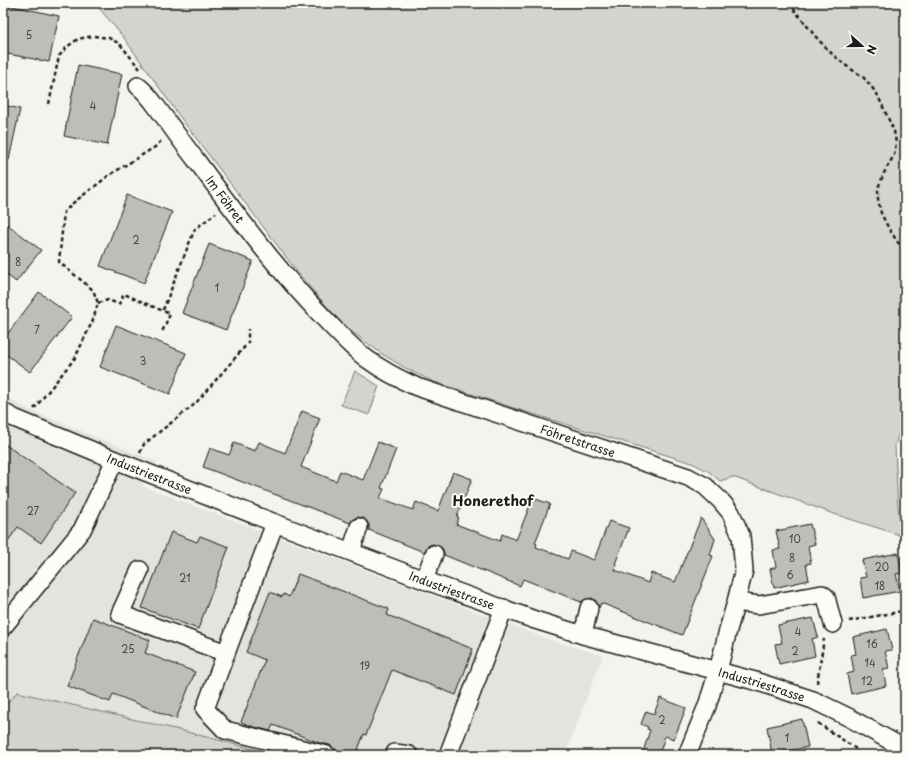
<svg xmlns="http://www.w3.org/2000/svg" width="908" height="758" viewBox="0 0 908 758" font-family="'Playpen Sans',sans-serif">
	<rect width="100%" height="100%" fill="#f4f3ee"/>
	<filter id="ink" filterUnits="userSpaceOnUse"><feTurbulence type="fractalNoise" baseFrequency=".025" numOctaves="2"/><feDisplacementMap in="SourceGraphic" scale="8" xChannelSelector="R" yChannelSelector="G"/><feConvolveMatrix kernelMatrix="1 2 1 2 8 2 1 2 1" color-interpolation-filters="sRGB"/></filter>
	<g filter="url(#ink)">
		<!-- built -->
		<polygon fill="#e4e3de" points="3,395 25,408 157,462 142,486 556,642 603,655 565,755 277,755 179,730 17,692 3,709"/>
		<!-- green -->
		<g fill="#d4d3cf" stroke="#787876">
			<polygon points="95,3 905,3 905,414 895,446 898,508 903,536 831,513 733,477 720,481 708,471 692,463 523,411 432,381 409,370 382,354 343,325 302,278 183,121 124,38"/>
			<polygon points="355,371 379,386 369,415 341,405"/>
			<polygon points="17,692 179,730 277,755 3,755 3,709"/>
		</g>
		<!-- building -->
		<g fill="#bebdba" stroke="#1c1c1c">
			<polygon points="3,4 59,16 49,62 3,53"/>
			<polygon points="78,65 122,74 107,145 64,136"/>
			<polygon points="3,105 20,109 9,160 3,159"/>
			<polygon points="127,195 172,212 144,283 100,266"/>
			<polygon points="3,221 41,250 16,282 3,272"/>
			<polygon points="209,244 253,261 226,330 182,313"/>
			<polygon points="39,292 72,317 30,372 3,352 3,340"/>
			<polygon points="116,325 186,353 170,394 100,367"/>
			<polygon points="302,411 320,418 301,467 336,481 340,471 363,480 378,442 396,449 381,488 384,489 380,498 413,510 416,502 438,511 453,472 472,479 457,517 459,518 456,524 500,541 502,534 516,540 533,498 550,504 535,543 537,544 536,547 568,559 571,551 594,560 609,521 629,528 615,564 617,565 615,570 648,583 651,573 675,582 701,518 715,539 710,555 713,556 682,635 601,603 599,608 598,605 596,601 592,598 586,599 581,602 523,579 520,586 444,555 444,552 442,548 437,545 432,544 428,546 424,552 369,530 369,525 366,520 363,518 357,517 352,520 350,523 203,467 210,448 229,455 234,443 255,451 259,442 285,453"/>
			<polygon points="3,443 75,493 41,543 18,527 3,548"/>
			<polygon points="810,524 815,544 808,546 811,563 806,564 809,580 774,588 770,569 776,567 773,550 780,549 776,531"/>
			<polygon points="171,532 197,542 200,536 229,547 198,629 142,608"/>
			<polygon points="898,553 902,573 896,574 900,591 863,598 860,578 866,577 862,560"/>
			<polygon points="298,574 389,609 387,615 473,649 456,695 392,670 366,735 364,734 356,755 351,755 334,749 330,745 320,743 273,725 270,731 251,726 241,722 265,660 246,652 270,592 282,597 284,594 289,597"/>
			<polygon points="93,618 150,640 145,653 195,672 176,719 113,694 110,702 67,686"/>
			<polygon points="813,618 818,637 812,639 815,656 779,664 775,644 782,643 778,625"/>
			<polygon points="887,629 892,650 885,651 889,668 883,669 886,686 851,694 847,674 854,672 851,655 856,654 853,637"/>
			<polygon points="660,698 686,708 674,739 665,736 659,755 642,755 650,730 647,729 648,727 641,724 646,711 654,714"/>
			<polygon points="802,719 808,747 772,754 767,727"/>
		</g>
		<g fill="none" stroke-linecap="round" stroke-linejoin="round">
			<defs>
				<g id="minor">
					<path id="s1" d="M138,86C150,95 156,107 165,118C175,132 185,146 196,160C236,214 276,269 323,317C337,332 350,346 367,359C382,370 399,379 417,387L688,477L705,486L721,501L731,513L741,536L744,570L736,602L728,630L718,671L707,706L687,755"/>
					<path id="s2" d="M3,412L14,418L115,460L275,523L424,580L535,620L583,635L755,681L813,700L848,717L905,749"/>
					<polyline points="275,523 205,709 225,730 327,755"/>
					<polyline points="351,551 359,527"/>
					<polyline points="140,570 120,614 226,653"/>
					<polyline points="424,580 434,554"/>
					<polyline points="736,602 759,605 822,594 826,597 833,624"/>
					<polyline points="3,627 82,530 115,460"/>
					<polyline points="583,635 589,608"/>
					<polyline points="394,755 395,753 409,755"/>
					<polyline points="448,755 504,608"/>
				</g>
			</defs>
			<!-- minor casing -->
			<use href="#minor" stroke="#1c1c1c" stroke-width="20"/>
			<!-- path -->
			<g stroke="#1c1c1c" stroke-width="2.5" stroke-dasharray="4 3" stroke-linecap="butt">
				<polyline points="789,3 815,36 830,52 845,65 863,77 870,85 877,94 894,131 896,143 894,155 884,173 878,188 878,199 881,213 889,229 905,253"/>
				<polyline points="49,104 59,56 68,46 78,39 94,36 109,38 120,44 140,69"/>
				<polyline points="98,303 108,300 119,304 124,294 170,314 162,332"/>
				<polyline points="163,310 192,236 195,229 216,213"/>
				<polyline points="34,409 75,358 93,320 98,303 93,290 59,262 64,212 73,203 94,187 108,176 155,147 161,141"/>
				<polyline points="905,441 902,450 905,474"/>
				<polyline points="140,453 144,444 195,404 248,343 248,329"/>
				<polyline points="849,621 893,613 905,610"/>
				<polyline points="905,674 903,687 905,704"/>
				<polyline points="817,683 824,639"/>
				<polyline points="818,723 856,749 859,755"/>
			</g>
			<!-- minor -->
			<use href="#minor" stroke="#fdfcf7" stroke-width="17"/>
		</g>
	</g>
	<g text-anchor="middle" dominant-baseline="central" stroke-width="4" stroke-linejoin="round" paint-order="stroke">
		<!-- number labels -->
		<g font-size="10" fill="#444">
			<text x="29" y="34">5</text>
			<text x="93" y="105">4</text>
			<text x="136" y="239">2</text>
			<text x="18" y="261">8</text>
			<text x="217" y="287">1</text>
			<text x="37" y="329">7</text>
			<text x="143" y="360">3</text>
			<text x="33" y="510">27</text>
			<text x="795" y="538">10</text>
			<text x="792" y="557">8</text>
			<text x="882" y="566">20</text>
			<text x="790" y="574">6</text>
			<text x="185" y="577">21</text>
			<text x="880" y="585">18</text>
			<text x="798" y="631">4</text>
			<text x="872" y="643">16</text>
			<text x="128" y="648">25</text>
			<text x="795" y="650">2</text>
			<text x="870" y="662">14</text>
			<text x="365" y="665">19</text>
			<text x="867" y="680">12</text>
			<text x="662" y="719">2</text>
			<text x="787" y="737">1</text>
		</g>
		<!-- street labels -->
		<g font-size="12" fill="#1c1c1c" stroke="#fdfcf7">
			<text stroke="none"><textPath href="#s1" startOffset="143">Im Föhret</textPath></text>
			<text stroke="none"><textPath href="#s1" startOffset="584">Föhretstrasse</textPath></text>
			<text stroke="none"><textPath href="#s2" startOffset="159">Industriestrasse</textPath></text>
			<text stroke="none"><textPath href="#s2" startOffset="483">Industriestrasse</textPath></text>
			<text stroke="none"><textPath href="#s2" startOffset="807">Industriestrasse</textPath></text>
		</g>
		<!-- quarter labels -->
		<g font-size="14" font-weight="bold" fill="#1c1c1c" stroke="#fdfcf7">
			<text x="493" y="500">Honerethof</text>
		</g>
	</g>
	<!-- margin -->
	<rect width="908" height="758" fill="none" stroke="#fdfcf7" stroke-width="16"/>
	<rect x="8" y="8" width="892" height="742" fill="none" stroke="#1c1c1c" stroke-width="1.5" filter="url(#ink)"/>
	<!-- north arrow -->
	<g transform="translate(862 46) rotate(111)" stroke="#fdfcf7" stroke-width="3" paint-order="stroke">
	<path d="M0-3L7 15L0 10L-7 15Z" fill="#1c1c1c"/>
	<text y="-6" font-size="11" font-weight="bold" text-anchor="middle" fill="#1c1c1c">N</text>
	</g>
</svg>
